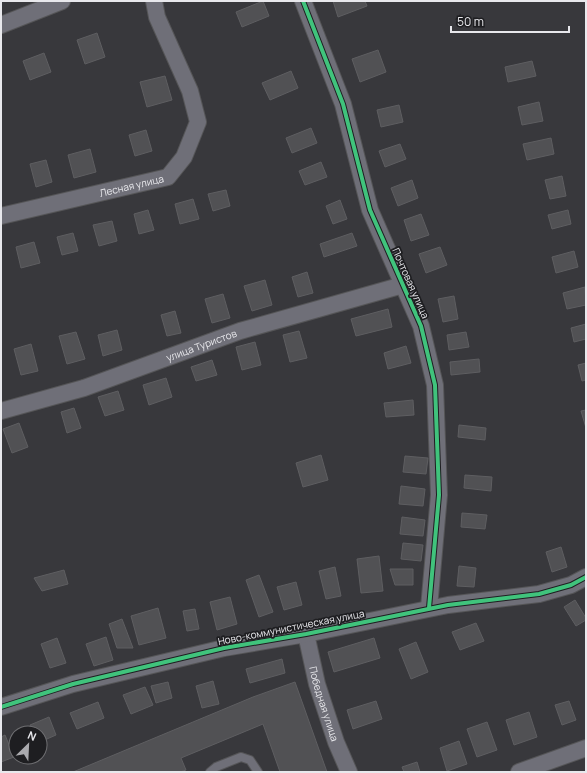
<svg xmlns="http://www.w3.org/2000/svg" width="587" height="773" viewBox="0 0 587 773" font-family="Manrope,sans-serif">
	<rect width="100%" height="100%" fill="#38383c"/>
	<!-- building -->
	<g fill="#515154" stroke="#5e5e61">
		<polygon points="263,1 269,16 242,27 236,12"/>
		<polygon points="333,1 365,1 367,6 338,17"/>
		<polygon points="97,33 105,57 85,64 77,40"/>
		<polygon points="378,50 386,72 360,82 352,59"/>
		<polygon points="44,53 51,72 30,80 23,61"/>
		<polygon points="532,61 536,76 508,82 505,67"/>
		<polygon points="291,71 298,88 270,100 262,83"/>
		<polygon points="165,76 172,100 147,107 140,82"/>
		<polygon points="539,102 543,121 522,125 518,107"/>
		<polygon points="399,105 403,122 381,127 377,110"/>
		<polygon points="311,128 317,143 292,153 286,138"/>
		<polygon points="146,130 152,151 135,156 129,135"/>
		<polygon points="551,138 554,154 527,160 523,144"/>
		<polygon points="400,144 406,159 385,167 379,151"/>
		<polygon points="90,149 96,172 74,178 68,155"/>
		<polygon points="46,160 52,182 36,187 30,164"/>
		<polygon points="321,162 327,177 305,185 299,171"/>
		<polygon points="562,176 566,196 550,199 545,180"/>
		<polygon points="412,180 418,198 398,206 391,188"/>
		<polygon points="226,190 230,206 213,211 208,194"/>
		<polygon points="193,199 199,219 180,224 175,204"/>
		<polygon points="340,200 347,219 333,224 326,206"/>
		<polygon points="148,210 154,230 139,234 134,214"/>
		<polygon points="568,210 571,224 552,229 548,215"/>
		<polygon points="421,214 429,235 411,241 404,220"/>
		<polygon points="112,221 117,241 99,246 93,225"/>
		<polygon points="73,233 78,251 62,255 57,237"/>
		<polygon points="352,233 357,246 324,257 320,244"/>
		<polygon points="34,242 40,263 21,268 16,247"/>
		<polygon points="440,247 447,265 426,273 419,254"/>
		<polygon points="574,251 578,267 556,273 552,257"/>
		<polygon points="307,272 313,293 298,297 292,277"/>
		<polygon points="265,280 272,305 252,311 244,286"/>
		<polygon points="585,287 586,305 567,309 563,293"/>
		<polygon points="223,294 230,318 212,323 205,299"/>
		<polygon points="454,296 458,319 443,322 438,299"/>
		<polygon points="388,309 392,327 356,336 351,319"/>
		<polygon points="175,311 181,333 167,336 161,315"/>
		<polygon points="586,324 586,339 574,342 571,328"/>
		<polygon points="117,330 122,350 103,356 98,335"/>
		<polygon points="299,331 307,358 290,362 283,335"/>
		<polygon points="76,332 85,359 67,364 59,336"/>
		<polygon points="466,332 469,347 449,350 447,335"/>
		<polygon points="255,342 261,365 242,370 236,347"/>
		<polygon points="31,344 38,371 21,375 14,349"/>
		<polygon points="406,346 411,363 388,369 384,353"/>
		<polygon points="479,359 480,372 451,375 450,362"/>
		<polygon points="212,360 217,375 196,381 191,367"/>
		<polygon points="586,363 586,380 582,381 578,365"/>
		<polygon points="166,378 172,397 149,405 143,385"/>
		<polygon points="118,391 124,410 105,416 98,397"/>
		<polygon points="413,400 414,415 386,417 384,403"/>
		<polygon points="74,408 81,428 67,433 61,412"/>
		<polygon points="586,410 586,428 581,411"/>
		<polygon points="19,423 28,447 12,453 3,429"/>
		<polygon points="459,425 486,428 485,440 458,437"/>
		<polygon points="321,455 328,480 303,487 296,463"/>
		<polygon points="405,456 428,458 426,474 403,472"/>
		<polygon points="465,475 492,477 491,491 464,488"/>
		<polygon points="401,486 425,489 423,506 399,504"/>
		<polygon points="462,513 487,515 485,529 461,527"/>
		<polygon points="402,517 425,520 423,536 400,534"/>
		<polygon points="403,543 423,545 421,561 401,559"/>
		<polygon points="561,547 567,567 552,572 546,552"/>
		<polygon points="379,556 383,591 361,593 357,559"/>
		<polygon points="459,566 476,568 474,587 457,586"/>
		<polygon points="335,567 341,596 326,599 319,571"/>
		<polygon points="390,569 413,569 413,585 395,585"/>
		<polygon points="64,570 68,584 42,591 34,578"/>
		<polygon points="259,575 273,612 259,617 246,580"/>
		<polygon points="296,582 302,605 284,610 277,587"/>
		<polygon points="230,597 237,624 217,630 210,602"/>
		<polygon points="575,600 586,618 586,620 576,626 564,607"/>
		<polygon points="158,608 166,638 139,645 131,616"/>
		<polygon points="195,609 199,629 187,631 183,611"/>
		<polygon points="122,619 133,648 117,648 109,624"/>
		<polygon points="476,623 484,641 460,650 452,632"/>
		<polygon points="106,637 113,660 94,666 86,644"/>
		<polygon points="57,638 66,663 50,668 41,644"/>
		<polygon points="374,638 380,658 334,672 328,652"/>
		<polygon points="416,642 428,672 411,679 399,649"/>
		<polygon points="282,659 285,673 250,683 246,669"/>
		<polygon points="213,681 219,704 202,708 196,686"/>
		<polygon points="168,682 172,698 156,703 151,686"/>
		<polygon points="295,682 327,772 280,772 263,724 181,758 186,770 180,772 73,772 253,697"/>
		<polygon points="145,687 153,705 131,714 123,695"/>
		<polygon points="376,701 382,719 353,729 347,710"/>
		<polygon points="569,701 576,720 562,725 555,705"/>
		<polygon points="98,702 104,718 77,729 70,713"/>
		<polygon points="529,712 537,737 514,745 506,720"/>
		<polygon points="49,717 56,735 40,742 40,733 33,733 30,725"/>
		<polygon points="487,722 497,750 477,757 467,729"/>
		<polygon points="5,735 14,757 1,762 1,737"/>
		<polygon points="459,741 467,764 447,771 440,748"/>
		<polygon points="417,762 420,772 404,772 402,767"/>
	</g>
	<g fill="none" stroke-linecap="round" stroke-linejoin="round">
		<defs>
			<polyline id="service" points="210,772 216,767 241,757 250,760 258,772"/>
			<g id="minor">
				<polyline points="303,1 343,104 370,210 421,326 435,385 439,495 429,608"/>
				<polyline points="1,25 62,1"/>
				<path id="s1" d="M1,216L168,177L184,157L198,122L190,91L157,17L154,1"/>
				<path id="s2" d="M1,411L84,388L240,331L403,285"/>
				<path id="s3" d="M306,634L317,684L336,742L349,772"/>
				<polyline points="1,707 73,684 224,648 306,634 448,605 539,594 571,585 586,577"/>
				<polyline points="519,772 586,748"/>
			</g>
		</defs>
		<!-- service casing -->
		<use href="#service" stroke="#555557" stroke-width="10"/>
		<!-- minor casing -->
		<use href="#minor" stroke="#555557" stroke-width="18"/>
		<!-- service -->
		<use href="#service" stroke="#6f6f78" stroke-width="8"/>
		<!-- minor -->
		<use href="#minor" stroke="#6f6f78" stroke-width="16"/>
		<defs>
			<g id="cycleway">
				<polyline points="303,1 343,104 370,210 421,326 435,385 439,495 429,608"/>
				<polyline points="1,707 73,684 224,648 306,634 448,605 539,594 571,585 586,577"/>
			</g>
		</defs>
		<!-- cycleway casing -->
		<use href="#cycleway" stroke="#1e1e21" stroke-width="6"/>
		<!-- cycleway -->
		<use href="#cycleway" stroke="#40c37c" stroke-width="4"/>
	</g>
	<g text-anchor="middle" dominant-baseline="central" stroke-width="3.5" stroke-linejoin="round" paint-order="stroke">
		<!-- street labels -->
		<g font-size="10" fill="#e8e8ec" stroke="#1e1e21">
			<text stroke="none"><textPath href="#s1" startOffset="134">Лесная улица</textPath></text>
			<text transform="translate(411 283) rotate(66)">Почтовая улица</text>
			<text stroke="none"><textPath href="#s2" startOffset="211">улица Туристов</textPath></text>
			<text transform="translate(291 627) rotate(-11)">Ново-коммунистическая улица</text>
			<text stroke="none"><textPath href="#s3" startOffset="72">Победная улица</textPath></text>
		</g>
	</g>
	<!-- border -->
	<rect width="587" height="773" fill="none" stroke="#e8e8ec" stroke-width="4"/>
	<!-- north arrow -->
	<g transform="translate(28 745) rotate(24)"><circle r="19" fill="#1e1e21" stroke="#6f6f72"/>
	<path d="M0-3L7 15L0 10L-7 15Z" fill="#aaaaae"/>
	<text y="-6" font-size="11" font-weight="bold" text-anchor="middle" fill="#e8e8ec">N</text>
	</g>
	<!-- scale -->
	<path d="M451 26v6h118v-6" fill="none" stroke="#e8e8ec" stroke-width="2"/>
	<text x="457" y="26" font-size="12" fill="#e8e8ec" stroke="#1e1e21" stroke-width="3" paint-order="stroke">50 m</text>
</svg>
